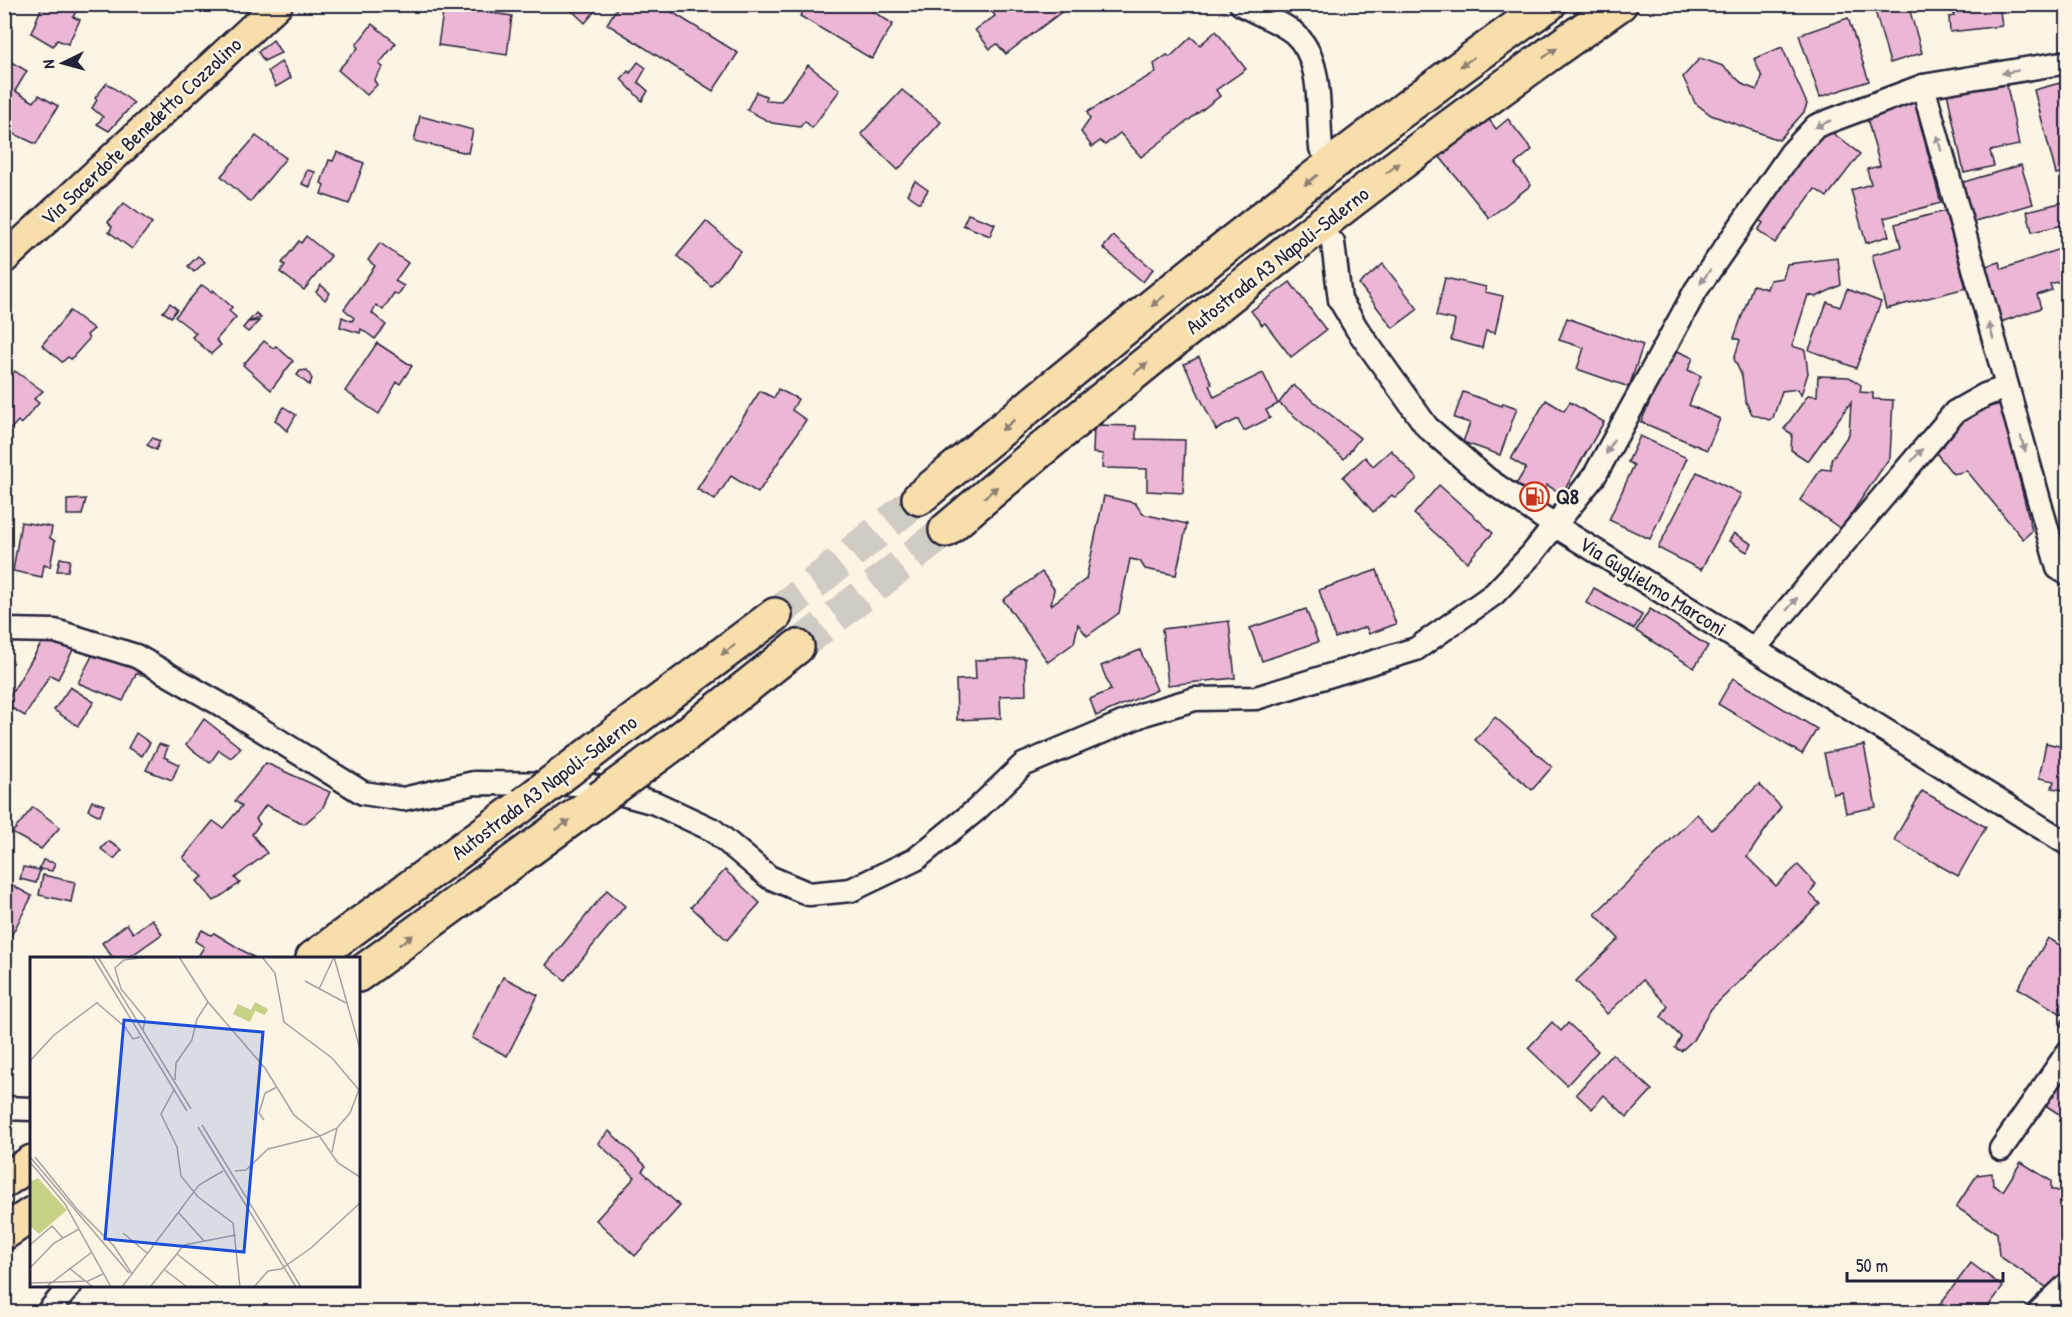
<svg xmlns="http://www.w3.org/2000/svg" width="2072" height="1317" viewBox="0 0 2072 1317" font-family="'Patrick Hand',sans-serif">
	<rect width="100%" height="100%" fill="#fcf5e5"/>
	<filter id="ink" filterUnits="userSpaceOnUse"><feTurbulence type="fractalNoise" baseFrequency=".0167" numOctaves="2"/><feDisplacementMap in="SourceGraphic" scale="12" xChannelSelector="R" yChannelSelector="G"/><feConvolveMatrix kernelMatrix="1 2 1 2 8 2 1 2 1" color-interpolation-filters="sRGB"/></filter>
	<g filter="url(#ink)">
		<!-- building -->
		<g fill="#ebb7d4" stroke="#22223b" stroke-width="1.5">
			<polygon points="43,4 80,4 73,17 80,20 68,44 57,40 53,46 31,33"/>
			<polygon points="516,4 530,4 529,10"/>
			<polygon points="565,4 591,4 596,10 585,23"/>
			<polygon points="619,4 659,4 738,53 713,91 607,24"/>
			<polygon points="807,4 861,4 893,24 872,59 800,16"/>
			<polygon points="1012,4 1067,4 1068,7 1006,54 997,44 990,49 975,30 995,16 993,13 1004,6 1006,9"/>
			<polygon points="1873,4 1919,4 1909,8 1922,53 1890,63"/>
			<polygon points="1953,4 1999,4 2002,26 1950,32 1949,17 1954,16"/>
			<polygon points="444,6 512,16 507,55 438,45"/>
			<polygon points="1848,18 1869,81 1820,97 1799,35"/>
			<polygon points="372,24 396,43 379,64 383,67 374,80 377,85 367,95 338,70 358,48 356,45"/>
			<polygon points="1216,31 1246,69 1216,90 1220,96 1141,157 1120,133 1105,145 1100,141 1092,147 1081,132 1090,119 1087,112 1156,72 1154,64 1167,55 1170,57 1191,37 1200,45"/>
			<polygon points="273,40 281,53 264,61 258,52"/>
			<polygon points="1782,47 1807,104 1804,112 1779,140 1711,115 1695,103 1683,77 1700,58 1723,66 1744,85 1757,90 1762,77 1754,59"/>
			<polygon points="4,58 27,71 15,91 34,102 39,95 58,106 36,144 8,131 4,137"/>
			<polygon points="281,62 291,78 276,87 268,71"/>
			<polygon points="638,62 646,68 638,82 648,91 642,101 621,79 628,71 630,73"/>
			<polygon points="808,65 840,90 812,128 805,121 800,127 772,123 747,110 756,92 766,96 766,100 781,101"/>
			<polygon points="2004,71 2019,145 1990,151 1994,166 1964,173 1945,83"/>
			<polygon points="107,83 134,103 109,131 97,124 103,117 92,108 97,100 95,98"/>
			<polygon points="2060,83 2068,112 2068,171 2056,174 2034,90"/>
			<polygon points="902,90 941,122 898,170 861,134"/>
			<polygon points="1912,93 1941,203 1884,218 1889,236 1866,243 1851,190 1871,184 1867,169 1880,166 1863,103"/>
			<polygon points="420,116 473,130 468,153 414,141"/>
			<polygon points="1488,118 1496,129 1508,119 1532,150 1515,164 1531,185 1489,218 1440,157"/>
			<polygon points="1822,125 1860,154 1827,197 1815,189 1775,243 1758,230 1763,223 1754,216"/>
			<polygon points="256,136 286,158 250,202 221,176"/>
			<polygon points="337,152 364,163 349,204 321,194 324,185 321,183 329,160 333,161"/>
			<polygon points="2021,165 2033,204 1968,223 1957,184"/>
			<polygon points="307,170 315,172 310,187 302,184"/>
			<polygon points="915,181 928,190 920,203 907,194"/>
			<polygon points="2068,201 2068,224 2032,232 2027,211"/>
			<polygon points="124,203 152,223 132,249 109,232 112,227 108,222"/>
			<polygon points="1945,211 1966,288 1886,309 1872,255 1901,247 1895,224"/>
			<polygon points="968,214 995,224 990,236 963,225"/>
			<polygon points="706,221 741,251 711,286 677,256"/>
			<polygon points="306,236 331,256 304,290 280,272 285,265 282,263 299,241 301,243"/>
			<polygon points="1113,236 1153,269 1143,282 1103,248"/>
			<polygon points="380,243 408,263 395,281 404,286 398,295 394,293 383,310 376,305 372,313 386,325 375,339 361,329 360,333 340,327 342,317 352,321 354,318 344,309 375,266 368,260"/>
			<polygon points="2068,246 2068,279 2050,284 2052,290 2037,295 2041,308 1998,323 1980,268 1999,262 2002,269"/>
			<polygon points="198,256 205,262 194,272 188,266"/>
			<polygon points="1838,258 1841,285 1816,297 1808,295 1792,346 1805,350 1808,373 1801,395 1798,389 1782,391 1773,418 1769,420 1752,414 1745,400 1742,376 1734,359 1740,340 1734,338 1753,285 1767,289 1770,280 1783,278 1787,264"/>
			<polygon points="1383,264 1418,309 1393,328 1359,284"/>
			<polygon points="1445,278 1486,287 1485,292 1503,296 1495,333 1486,331 1482,348 1451,340 1455,320 1436,316"/>
			<polygon points="1290,282 1326,330 1291,357 1265,323 1262,325 1251,311"/>
			<polygon points="202,285 212,292 213,290 232,307 229,311 236,317 216,340 221,345 211,354 192,337 196,333 175,317"/>
			<polygon points="321,285 330,293 325,300 316,292"/>
			<polygon points="1847,289 1881,302 1856,368 1809,350 1827,302 1840,307"/>
			<polygon points="170,303 177,309 171,317 163,312"/>
			<polygon points="70,311 94,329 87,335 89,339 71,359 68,357 62,362 42,345"/>
			<polygon points="256,313 261,318 248,322"/>
			<polygon points="1567,318 1643,345 1629,387 1577,369 1584,348 1559,340"/>
			<polygon points="259,321 248,332 243,328 248,322"/>
			<polygon points="264,341 273,348 276,346 293,361 271,390 243,365"/>
			<polygon points="377,343 412,366 400,384 397,382 379,414 345,391"/>
			<polygon points="1673,349 1693,358 1688,370 1701,376 1689,405 1720,419 1707,450 1641,422"/>
			<polygon points="1199,357 1212,384 1209,385 1214,397 1263,373 1278,404 1266,410 1270,418 1244,431 1238,419 1216,430 1184,364"/>
			<polygon points="307,370 312,379 309,385 297,375 300,371"/>
			<polygon points="15,371 43,391 34,399 39,403 21,424 18,421 10,430 4,425 4,385"/>
			<polygon points="1818,376 1849,377 1861,385 1860,392 1873,393 1873,399 1893,400 1890,457 1841,529 1800,500 1821,469 1831,470 1831,460 1849,434 1851,402 1808,461 1791,450 1792,434 1784,429 1808,395 1817,396"/>
			<polygon points="1293,385 1360,438 1344,459 1279,403"/>
			<polygon points="778,389 798,399 792,410 806,420 758,493 731,476 715,500 697,489 760,391 774,398"/>
			<polygon points="1463,392 1502,406 1503,403 1517,408 1500,455 1463,442 1470,423 1454,418"/>
			<polygon points="1546,400 1564,411 1570,402 1604,422 1562,494 1547,485 1539,500 1515,486 1526,468 1511,459"/>
			<polygon points="2001,404 2032,531 2023,539 1967,471 1953,474 1936,453 1944,446 1941,434 1969,412"/>
			<polygon points="284,407 296,415 287,431 275,420"/>
			<polygon points="1094,425 1136,426 1136,439 1185,440 1183,493 1147,491 1147,469 1102,468 1103,454 1093,453"/>
			<polygon points="1640,436 1687,458 1650,539 1609,520 1634,465 1628,462"/>
			<polygon points="152,438 160,441 156,450 147,445"/>
			<polygon points="1391,450 1417,479 1395,498 1392,495 1373,512 1343,477 1365,457 1373,466"/>
			<polygon points="1697,472 1741,494 1701,570 1658,548"/>
			<polygon points="1439,485 1493,533 1467,562 1414,514"/>
			<polygon points="1104,496 1135,503 1143,514 1187,524 1176,575 1145,569 1140,561 1130,559 1119,613 1087,636 1078,624 1074,643 1048,662 1003,600 1042,572 1054,589 1051,605 1086,579"/>
			<polygon points="86,499 82,515 67,515 67,500"/>
			<polygon points="21,522 52,527 50,538 55,541 50,567 44,565 42,577 13,571"/>
			<polygon points="1734,533 1752,544 1747,552 1729,541"/>
			<polygon points="60,558 70,560 68,571 57,571"/>
			<polygon points="1377,570 1396,624 1369,634 1366,627 1335,638 1319,590"/>
			<polygon points="1594,588 1642,615 1634,629 1586,603"/>
			<polygon points="1306,609 1318,642 1262,661 1250,628"/>
			<polygon points="1650,609 1708,646 1694,668 1636,631"/>
			<polygon points="1229,621 1235,678 1168,685 1162,629"/>
			<polygon points="47,634 75,646 58,679 50,675 25,716 5,704"/>
			<polygon points="95,650 144,671 142,675 136,674 123,701 78,683"/>
			<polygon points="1140,650 1157,690 1096,716 1090,699 1111,690 1101,666"/>
			<polygon points="1025,658 1026,695 1000,696 1001,718 957,720 956,680 976,679 975,660"/>
			<polygon points="1733,678 1817,729 1802,754 1718,704"/>
			<polygon points="70,687 94,702 78,726 54,710"/>
			<polygon points="1495,717 1552,767 1532,790 1475,740"/>
			<polygon points="204,719 241,748 231,758 219,750 210,763 186,745"/>
			<polygon points="2067,730 2068,730 2068,791 2052,788 2054,781 2039,778 2046,743 2063,747"/>
			<polygon points="136,733 150,743 142,756 128,748"/>
			<polygon points="159,744 168,747 164,757 179,764 172,780 146,770"/>
			<polygon points="1864,745 1876,807 1846,813 1842,792 1833,794 1824,753"/>
			<polygon points="266,763 330,792 322,809 304,824 266,805 256,819 260,824 252,834 267,853 235,878 240,883 214,901 197,881 203,877 183,858 213,821 223,828 242,806 235,801"/>
			<polygon points="1759,784 1781,807 1747,857 1776,886 1798,865 1816,884 1810,894 1820,904 1711,1009 1693,1040 1681,1051 1675,1048 1681,1037 1661,1017 1668,1006 1643,980 1607,1014 1576,981 1619,939 1595,914 1697,814 1712,830"/>
			<polygon points="1922,791 1986,827 1958,876 1894,840"/>
			<polygon points="92,801 104,805 100,816 88,810"/>
			<polygon points="33,807 60,827 41,849 12,833"/>
			<polygon points="108,841 122,850 114,859 101,849"/>
			<polygon points="43,860 55,863 52,871 39,869"/>
			<polygon points="23,867 40,870 36,883 20,879"/>
			<polygon points="725,870 760,903 727,940 691,907"/>
			<polygon points="43,875 75,882 71,902 39,895"/>
			<polygon points="4,881 32,896 11,936 4,933"/>
			<polygon points="607,890 625,906 565,980 546,965"/>
			<polygon points="152,919 162,934 128,958 113,958 102,943 127,924 133,933"/>
			<polygon points="202,930 211,935 214,933 255,958 197,958 204,947 195,941"/>
			<polygon points="2048,938 2068,950 2068,1021 2064,1027 2060,1025 2065,1016 2018,988"/>
			<polygon points="503,977 538,995 507,1056 472,1038"/>
			<polygon points="1552,1022 1561,1031 1568,1023 1598,1051 1567,1085 1528,1048"/>
			<polygon points="2068,1052 2068,1120 2033,1097"/>
			<polygon points="1612,1054 1652,1090 1627,1117 1604,1095 1592,1109 1576,1094"/>
			<polygon points="609,1131 646,1166 642,1171 680,1206 635,1256 596,1220 635,1177 598,1143"/>
			<polygon points="2021,1162 2051,1181 2051,1190 2056,1190 2068,1197 2068,1279 2058,1295 1999,1256 1997,1233 1956,1207 1977,1175 1992,1173 1993,1185 2003,1191"/>
			<polygon points="1971,1263 2003,1287 1984,1312 1934,1312"/>
			<polygon points="918,1307 928,1312 915,1312"/>
		</g>
		<g fill="none" stroke-linecap="round" stroke-linejoin="round">
			<!-- minor-tunnel -->
			<polyline stroke="#d0cbc3" stroke-width="22" stroke-dasharray="22 11" stroke-linecap="butt" points="1322,161 1331,229"/>
			<!-- highway-tunnel -->
			<g stroke="#d0cbc3" stroke-width="33" stroke-dasharray="33 16" stroke-linecap="butt">
				<polyline points="775,615 919,498"/>
				<polyline points="797,647 946,530"/>
			</g>
			<defs>
				<g id="minor">
					<path d="M1241,4C1257,14 1280,21 1294,33C1324,59 1317,112 1321,148"/>
					<polyline points="1923,86 2058,568 2068,574"/>
					<polyline points="1333,243 1340,300 1357,329 1427,427 1487,479 1554,525 2068,844"/>
					<polyline points="4,630 55,631 136,656 220,704 363,793 403,799 474,783 585,784 655,803 713,830 769,877 809,894 851,890 916,859 976,810 1023,765 1144,714 1195,699 1256,698 1416,649 1494,594 1532,554 1595,475 1696,290 1791,153 1816,126 1923,86 2068,62"/>
					<polyline points="1754,649 1955,412 1985,395 2007,387"/>
					<polyline points="4,1108 32,1109"/>
					<polyline points="2001,1149 2068,1052"/>
					<polyline points="48,1312 70,1286"/>
					<polyline points="2039,1312 2068,1284"/>
				</g>
				<polyline id="major" points="4,259 278,4"/>
				<g id="highway">
					<path d="M919,498C1124,327 1330,158 1549,4"/>
					<path d="M946,530C1163,345 1386,167 1620,4"/>
					<polyline points="618,732 775,615"/>
					<polyline points="679,740 797,647"/>
					<polyline points="313,958 524,804"/>
					<polyline points="358,975 600,798"/>
					<polyline points="4,1181 32,1162"/>
					<polyline points="4,1233 32,1214"/>
				</g>
			</defs>
			<!-- minor casing -->
			<use href="#minor" stroke="#22223b" stroke-width="27"/>
			<!-- major casing -->
			<use href="#major" stroke="#22223b" stroke-width="33"/>
			<!-- highway casing -->
			<use href="#highway" stroke="#22223b" stroke-width="38"/>
			<!-- minor -->
			<use href="#minor" stroke="#fcf5e5" stroke-width="22"/>
			<!-- major -->
			<use href="#major" stroke="#f8deab" stroke-width="28"/>
			<!-- highway -->
			<use href="#highway" stroke="#f8deab" stroke-width="33"/>
			<defs>
				<g id="highway-bridge">
					<polyline points="600,798 679,740"/>
					<polyline points="524,804 618,732"/>
				</g>
			</defs>
			<!-- highway-bridge casing -->
			<use href="#highway-bridge" stroke="#22223b" stroke-width="38" stroke-linecap="butt"/>
			<!-- highway-bridge -->
			<use href="#highway-bridge" stroke="#f8deab" stroke-width="33"/>
		</g>
		<!-- one-way arrows -->
		<defs><path id="oneway-solid" d="M-6-.8H1V-3.2L6.5 0L1 3.2V.8H-6Z" transform="scale(1.5)"/></defs>
		<g fill="#8d8073">
			<use href="#oneway-solid" transform="translate(1550 53) rotate(-35)"/>
			<use href="#oneway-solid" transform="translate(1467 62) rotate(145)"/>
			<use href="#oneway-solid" transform="translate(1393 168) rotate(-37)"/>
			<use href="#oneway-solid" transform="translate(1311 180) rotate(142)"/>
			<use href="#oneway-solid" transform="translate(1158 301) rotate(141)"/>
			<use href="#oneway-solid" transform="translate(1141 368) rotate(-39)"/>
			<use href="#oneway-solid" transform="translate(1008 425) rotate(140)"/>
			<use href="#oneway-solid" transform="translate(991 492) rotate(-40)"/>
			<use href="#oneway-solid" transform="translate(728 650) rotate(143)"/>
			<use href="#oneway-solid" transform="translate(563 825) rotate(-36)"/>
			<use href="#oneway-solid" transform="translate(406 940) rotate(-36)"/>
		</g>
		<g fill="#9a9698">
			<use href="#oneway-solid" transform="translate(2010 72) rotate(170)"/>
			<use href="#oneway-solid" transform="translate(1823 124) rotate(156)"/>
			<use href="#oneway-solid" transform="translate(1939 143) rotate(-106)"/>
			<use href="#oneway-solid" transform="translate(1705 277) rotate(125)"/>
			<use href="#oneway-solid" transform="translate(1991 331) rotate(-106)"/>
			<use href="#oneway-solid" transform="translate(2023 444) rotate(74)"/>
			<use href="#oneway-solid" transform="translate(1610 447) rotate(118)"/>
			<use href="#oneway-solid" transform="translate(1917 455) rotate(-49)"/>
			<use href="#oneway-solid" transform="translate(1792 604) rotate(-50)"/>
		</g>
	</g>
	<!-- icons -->
	<defs>
		<symbol id="fuel-ring" viewBox="-11 -11 22 22"><circle r="9.5" fill="#fcf5e5" stroke="#c8321e" stroke-width="1.5"/><path d="M-5.5-6h7V0h2V4h1.3V-2.5L3-4.5l.8-.8L6-3V5H2.5V1h-1V6h-7ZM-4.2-4.7v3.2H.2V-4.7Z" fill="#c8321e"/></symbol>
	</defs>
	<g fill-rule="evenodd">
		<use href="#fuel-ring" x="1518" y="480" width="33" height="33"/>
	</g>
	<g text-anchor="middle" dominant-baseline="central" stroke-width="5" stroke-linejoin="round" paint-order="stroke">
		<!-- street labels -->
		<g font-size="21" fill="#22223b" stroke="#fcf5e5">
			<text transform="translate(141 131) rotate(-43)">Via Sacerdote Benedetto Cozzolino</text>
			<text transform="translate(1277 260) rotate(-38)">Autostrada A3 Napoli-Salerno</text>
			<text transform="translate(1653 586) rotate(32)">Via Guglielmo Marconi</text>
			<text transform="translate(544 787) rotate(-37)">Autostrada A3 Napoli-Salerno</text>
		</g>
		<!-- poi labels -->
		<g font-size="21" font-weight="bold" fill="#22223b" stroke="#fcf5e5" text-anchor="start">
			<text x="1556" y="496">Q8</text>
		</g>
	</g>
	<!-- overview -->
	<g transform="translate(30 957)">
		<rect width="330" height="330" fill="#fcf5e5"/>
		<path d="M225,45L238,52L235,58L225,54L220,65L203,57L208,47L221,53ZM8,221L37,253L9,277L0,269V225Z" fill="#c7d286"/>
		<path fill="none" stroke="#a5a1a1" stroke-width="1.5" d="M63,0L157,154M68,0L161,152M149,0L178,45L235,111L264,158L290,179M232,0L245,16L254,65L302,101L329,133M304,0L330,92M275,24L316,46M289,32L303,2M67,46L95,70L103,82L110,80M113,74L115,61L91,32L85,11L94,3L118,0M0,104L24,78L68,45M145,123L146,106L162,83L167,62L178,45M144,133L131,157L147,190L151,219L168,240L203,266L210,330M234,163L229,156L235,136L247,130M172,168L271,330M168,170L266,330M290,180L308,206L330,220M302,195L307,171M0,200L99,316M5,200L47,252L84,289L102,317M0,205L35,247L81,330M205,214L216,213L238,192L290,179L307,171L320,156L330,130M148,255L174,284M93,276L117,296M0,288L22,269L33,281M147,297L189,330M0,311L24,286L49,272M39,311L63,330M135,313L157,330M0,326L58,324L73,317M16,330L62,295M92,330L169,228L193,214M120,330L154,288L206,278M224,330L238,314L251,312L281,291L330,246"/>
		<path fill="#1d4ed8" fill-opacity="0.15" stroke="#1d4ed8" stroke-width="3" d="M94,63L233,75L214,295L75,282Z"/>
		<rect width="330" height="330" fill="none" stroke="#22223b" stroke-width="3"/>
	</g>
	<!-- margin -->
	<rect width="2072" height="1317" fill="none" stroke="#fcf5e5" stroke-width="24"/>
	<rect x="12" y="12" width="2048" height="1293" fill="none" stroke="#22223b" stroke-width="2" filter="url(#ink)"/>
	<!-- north arrow -->
	<g transform="translate(63 63) rotate(265)" stroke="#fcf5e5" stroke-width="4.5" paint-order="stroke">
	<path d="M0-4.5L10 22L0 15L-10 22Z" fill="#22223b"/>
	<text y="-9" font-size="16" font-weight="bold" text-anchor="middle" fill="#22223b">N</text>
	</g>
	<!-- scale -->
	<path d="M1847 1272v9h156v-9" fill="none" stroke="#22223b" stroke-width="3"/>
	<text x="1856" y="1272" font-size="18" fill="#22223b" stroke="#fcf5e5" stroke-width="4.5" paint-order="stroke">50 m</text>
</svg>
